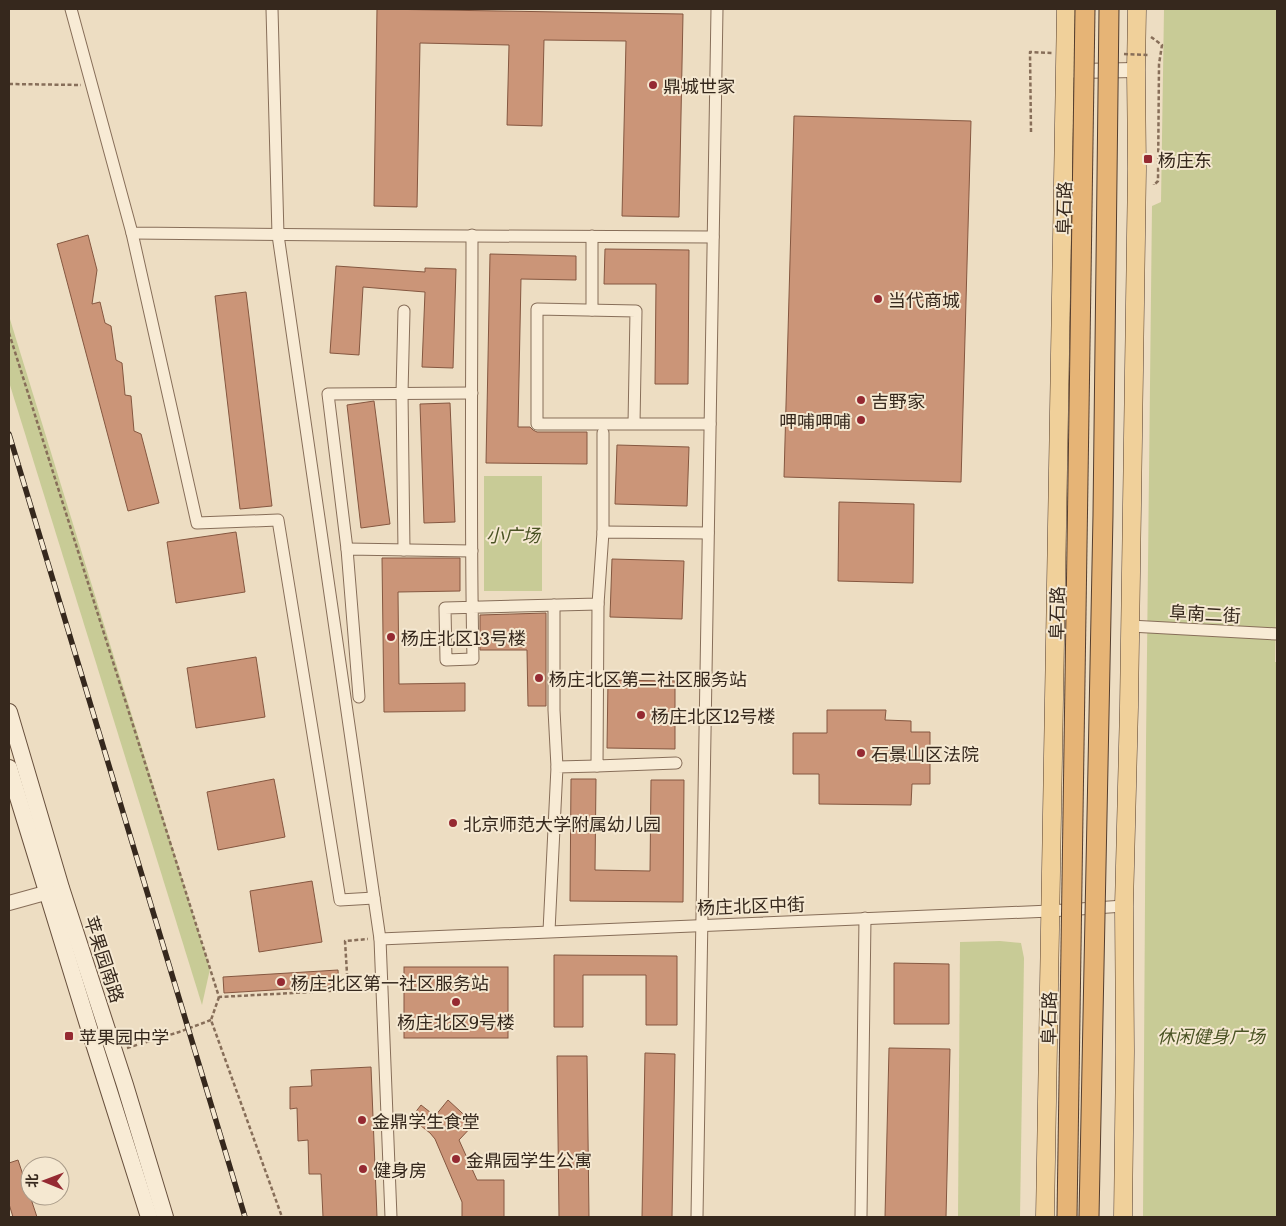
<svg xmlns="http://www.w3.org/2000/svg" width="1286" height="1226" viewBox="0 0 1286 1226" font-family="Literata,'Noto Sans SC',serif">
	<rect width="100%" height="100%" fill="#edddc2"/>
	<!-- green -->
	<g fill="#c8cb96">
		<polygon points="1164,9 1277,9 1277,553 1275,662 1277,662 1277,1217 1143,1217 1146,743 1152,206 1161,202"/>
		<polygon points="9,316 210,969 202,1005 9,382"/>
		<rect x="484" y="476" width="58" height="115"/>
		<polygon points="1000,941 1021,943 1024,958 1020,1217 958,1217 960,942"/>
	</g>
	<!-- building -->
	<g fill="#cb9578" stroke="#855740">
		<polygon points="377,9 683,14 679,217 622,216 626,41 544,40 542,126 507,125 509,45 420,43 417,207 374,206"/>
		<polygon points="794,116 971,121 961,482 784,477"/>
		<polygon points="88,235 97,270 92,304 100,302 105,323 111,326 116,360 122,363 125,395 131,396 134,431 141,434 159,503 128,511 57,244"/>
		<polygon points="605,249 689,250 688,384 655,384 656,284 604,284"/>
		<polygon points="490,254 576,256 576,280 521,279 518,427 530,427 533,430 537,432 587,432 587,464 486,463"/>
		<polygon points="336,266 425,272 425,268 456,269 453,368 422,367 425,292 363,287 359,355 330,353"/>
		<polygon points="246,292 272,506 240,509 215,296"/>
		<polygon points="374,401 390,524 361,528 347,405"/>
		<polygon points="450,403 455,522 424,523 420,404"/>
		<polygon points="617,445 689,447 687,506 615,504"/>
		<polygon points="839,502 914,504 913,583 838,581"/>
		<polygon points="236,532 245,592 176,603 167,542"/>
		<polygon points="382,558 460,558 460,591 398,592 399,684 465,683 465,711 384,712"/>
		<polygon points="612,559 684,561 682,619 610,617"/>
		<polygon points="546,613 546,706 528,706 527,650 480,650 480,615"/>
		<polygon points="256,657 265,717 196,728 187,668"/>
		<polygon points="608,680 675,681 675,749 607,748"/>
		<polygon points="827,710 886,710 885,720 911,721 911,732 930,732 930,784 912,784 911,805 819,804 819,774 793,774 793,733 827,733"/>
		<polygon points="274,779 285,837 218,850 207,792"/>
		<polygon points="571,779 596,779 595,870 650,871 651,780 684,780 683,902 570,901"/>
		<polygon points="312,881 322,942 259,952 250,891"/>
		<polygon points="554,955 677,956 677,1025 646,1025 646,975 583,975 583,1027 554,1027"/>
		<polygon points="894,963 949,964 949,1024 894,1024"/>
		<rect x="404" y="967" width="104" height="71"/>
		<polygon points="338,970 339,986 224,993 223,977"/>
		<polygon points="889,1048 950,1049 946,1217 885,1217"/>
		<polygon points="645,1053 675,1054 672,1217 642,1217"/>
		<polygon points="557,1056 587,1056 589,1217 559,1217"/>
		<polygon points="371,1067 377,1217 323,1217 321,1174 309,1174 308,1140 298,1141 297,1108 290,1109 290,1087 312,1086 311,1070"/>
		<polygon points="448,1100 474,1124 459,1140 477,1180 504,1180 504,1217 462,1217 462,1202 435,1139 430,1133 411,1118 421,1105 435,1116"/>
		<polygon points="18,1160 37,1217 13,1217 9,1204 9,1163"/>
	</g>
	<g fill="none" stroke-linecap="round" stroke-linejoin="round">
		<defs>
			<g id="minor">
				<path d="M71,9L132,233C326,236 519,236 713,237"/>
				<polyline points="272,9 278,235 380,939 391,1217"/>
				<polyline points="132,233 197,523 278,520 340,900 374,898"/>
				<path d="M472,235C472,376 470,518 473,659L446,660L445,608L598,604L603,532L708,533"/>
				<polyline points="592,310 592,236"/>
				<polyline points="404,311 402,393 404,550"/>
				<polyline points="634,424 636,311 537,309 537,424 710,424"/>
				<polyline points="603,433 603,532"/>
				<polyline points="347,549 328,394 472,393"/>
				<polyline points="598,604 597,766 676,763"/>
				<polyline points="554,605 554,710 557,767"/>
				<polyline points="1130,626 1277,634"/>
				<polyline points="359,697 347,549 472,551"/>
				<polyline points="549,931 557,767 597,766"/>
				<polyline points="380,939 1050,911 1124,906"/>
				<polyline points="697,1217 717,9"/>
				<polyline points="861,1217 865,918"/>
			</g>
			<g id="tertiary">
				<polyline points="1076,71 1136,70"/>
				<polyline points="9,903 56,890"/>
			</g>
			<g id="secondary">
				<polyline points="9,712 61,888 125,1085 165,1217"/>
				<polyline points="9,768 89,1028 149,1217"/>
			</g>
			<g id="primary">
				<polyline points="1045,1217 1066,9"/>
				<polyline points="1123,1217 1125,1051 1124,906 1129,707 1137,169 1136,70 1137,9"/>
			</g>
		</defs>
		<!-- minor casing -->
		<use href="#minor" stroke="#876e59" stroke-width="13"/>
		<!-- tertiary casing -->
		<use href="#tertiary" stroke="#876e59" stroke-width="16"/>
		<!-- secondary casing -->
		<use href="#secondary" stroke="#68503d" stroke-width="18"/>
		<!-- primary casing -->
		<use href="#primary" stroke="#543d2e" stroke-width="19"/>
		<!-- path -->
		<g stroke="#876e59" stroke-width="2.5" stroke-dasharray="4 2.5" stroke-linecap="butt">
			<polyline points="1151,37 1162,45 1159,64 1158,181 1154,185 1154,184"/>
			<polyline points="9,84 81,85"/>
			<polyline points="1031,132 1030,52 1052,53"/>
			<polyline points="9,333 219,997 348,990 345,941 368,939"/>
			<polyline points="219,997 211,1020 282,1217"/>
			<polyline points="127,1048 179,1032 211,1020"/>
		</g>
		<!-- minor -->
		<use href="#minor" stroke="#f8ebd5" stroke-width="11"/>
		<!-- tertiary -->
		<use href="#tertiary" stroke="#f8ebd5" stroke-width="14"/>
		<!-- secondary -->
		<use href="#secondary" stroke="#f8ebd5" stroke-width="16"/>
		<!-- primary -->
		<use href="#primary" stroke="#f0d09a" stroke-width="18"/>
		<defs>
			<polyline id="rail" points="9,434 245,1217"/>
		</defs>
		<!-- rail casing -->
		<use href="#rail" stroke="#36281d" stroke-width="5.5"/>
		<!-- rail -->
		<use href="#rail" stroke="#f5e8d1" stroke-width="4" stroke-dasharray="11" stroke-linecap="butt"/>
		<defs>
			<g id="trunk-bridge">
				<polyline points="1067,1217 1085,9"/>
				<polyline points="1089,1217 1103,515 1109,9"/>
			</g>
		</defs>
		<!-- trunk-bridge casing -->
		<use href="#trunk-bridge" stroke="#543d2e" stroke-width="21" stroke-linecap="butt"/>
		<!-- path-bridge -->
		<polyline stroke="#876e59" stroke-width="2.5" stroke-dasharray="4 2.5" stroke-linecap="butt" points="1124,54 1150,55"/>
		<!-- trunk-bridge -->
		<use href="#trunk-bridge" stroke="#e6b476" stroke-width="19"/>
	</g>
	<!-- markers -->
	<g fill="#952a32" stroke="#f5e8d1" stroke-width="2">
		<circle cx="653" cy="85" r="5"/>
		<rect x="1143" y="154" width="10" height="10" rx="2.5"/>
		<circle cx="878" cy="299" r="5"/>
		<circle cx="861" cy="400" r="5"/>
		<circle cx="861" cy="420" r="5"/>
		<circle cx="391" cy="637" r="5"/>
		<circle cx="539" cy="678" r="5"/>
		<circle cx="641" cy="715" r="5"/>
		<circle cx="861" cy="753" r="5"/>
		<circle cx="453" cy="823" r="5"/>
		<circle cx="281" cy="982" r="5"/>
		<circle cx="456" cy="1002" r="5"/>
		<rect x="64" y="1031" width="10" height="10" rx="2.5"/>
		<circle cx="362" cy="1120" r="5"/>
		<circle cx="456" cy="1159" r="5"/>
		<circle cx="363" cy="1169" r="5"/>
	</g>
	<g text-anchor="middle" dominant-baseline="central" stroke-width="4" stroke-linejoin="round" paint-order="stroke">
		<!-- poi labels -->
		<g font-size="18" fill="#36281d" stroke="#f5e8d1" text-anchor="start">
			<text x="663" y="85">鼎城世家</text>
			<text x="1158" y="159">杨庄东</text>
			<text x="888" y="299">当代商城</text>
			<text x="871" y="400">吉野家</text>
			<text x="851" y="420" text-anchor="end">呷哺呷哺</text>
			<text x="401" y="637">杨庄北区13号楼</text>
			<text x="549" y="678">杨庄北区第二社区服务站</text>
			<text x="651" y="715">杨庄北区12号楼</text>
			<text x="871" y="753">石景山区法院</text>
			<text x="463" y="823">北京师范大学附属幼儿园</text>
			<text x="291" y="982">杨庄北区第一社区服务站</text>
			<text x="456" y="1021" text-anchor="middle">杨庄北区9号楼</text>
			<text x="79" y="1036">苹果园中学</text>
			<text x="372" y="1120">金鼎学生食堂</text>
			<text x="466" y="1159">金鼎园学生公寓</text>
			<text x="373" y="1169">健身房</text>
		</g>
		<!-- street labels -->
		<g font-size="18" fill="#36281d" stroke="#f5e8d1">
			<text transform="translate(1063 208) rotate(-89)">阜石路</text>
			<text transform="translate(1056 613) rotate(-89)">阜石路</text>
			<text transform="translate(1205 613) rotate(3)">阜南二街</text>
			<text transform="translate(751 905) rotate(-2)">杨庄北区中街</text>
			<text transform="translate(105 959) rotate(72)">苹果园南路</text>
			<text transform="translate(1048 1018) rotate(-89)">阜石路</text>
		</g>
		<!-- park labels -->
		<g font-size="18" font-style="italic" fill="#4a5324" stroke="#f5e8d1">
			<text x="513" y="534">小广场</text>
			<text x="1211" y="1035">休闲健身广场</text>
		</g>
	</g>
	<!-- border -->
	<rect width="1286" height="1226" fill="none" stroke="#36281d" stroke-width="20"/>
	<!-- north arrow -->
	<g transform="translate(45 1181) rotate(271)"><circle r="24" fill="#f5e8d1" stroke="#a99b89"/>
	<path d="M0-4L9 19L0 12L-9 19Z" fill="#952a32"/>
	<text y="-8" font-size="14" font-weight="bold" text-anchor="middle" fill="#36281d">北</text>
	</g>
</svg>
